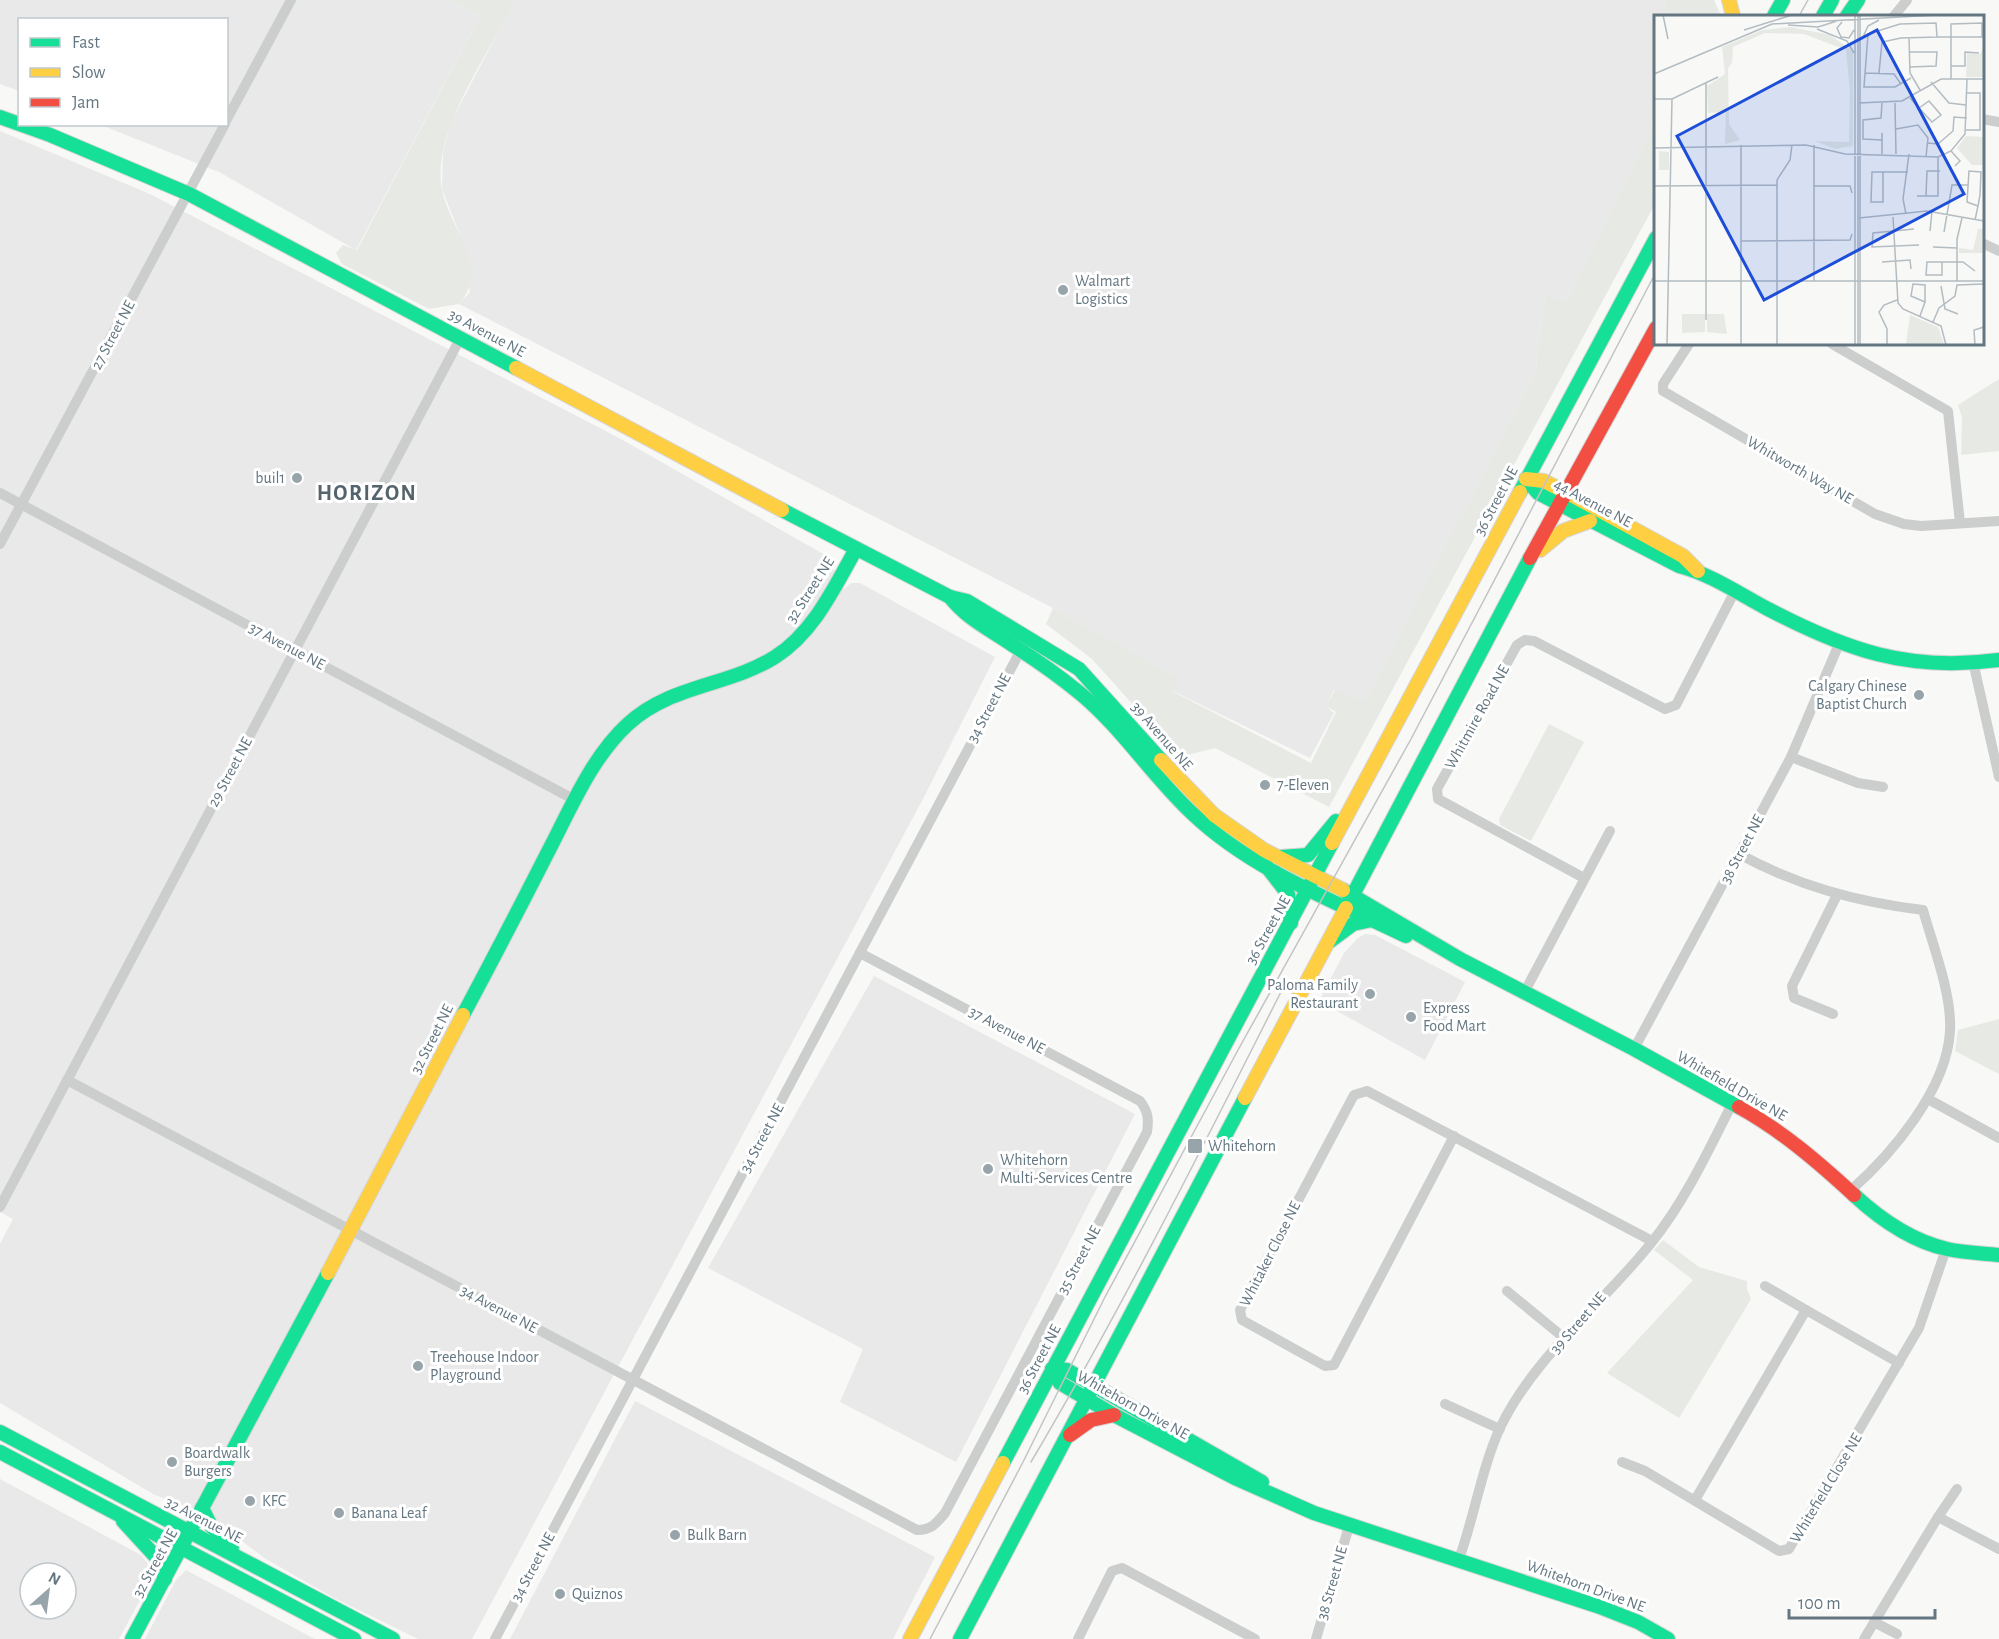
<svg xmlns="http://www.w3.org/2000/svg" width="1999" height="1639" viewBox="0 0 1999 1639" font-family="'Alegreya Sans',sans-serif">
	<rect width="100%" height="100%" fill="#f8f8f7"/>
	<!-- built -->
	<g fill="#e8e9e8" fill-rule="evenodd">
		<polygon points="0,0 448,0 480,16 356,250 219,172 101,125 226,124 226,20 20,20 19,91 0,84"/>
		<polygon points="515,0 1664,0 1670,16 1656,16 1655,120 1567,304 1545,296 1536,370 1365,703 1334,690 1326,706 1334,713 1310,758 1171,690 1175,677 1053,608 459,304 470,292 460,235 442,189 443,152 451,122"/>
		<polygon points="0,131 150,194 619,438 827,556 844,589 851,583 860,583 995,657 924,797 472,1639 418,1639 334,1598 266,1559 224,1528 190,1509 153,1494 0,1403 0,1244 13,1219 0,1212"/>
		<polygon points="1365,934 1375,935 1465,982 1425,1060 1319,1001 1344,953 1358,938"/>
		<polygon points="874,976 1135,1114 956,1462 840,1402 863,1349 708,1268"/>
		<polygon points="635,1401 935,1557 893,1639 510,1639"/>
		<path d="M0,1479L141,1555L152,1569L146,1589L119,1639H0ZM30,1573H66V1609H30Z"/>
		<polygon points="186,1570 313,1638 315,1639 145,1639 176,1580"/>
	</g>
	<!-- green -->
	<g fill="#e7eae4">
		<path d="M448,0H515C491,52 430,132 442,190C450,229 491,268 459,304L429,309L342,264L336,253L343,245L357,250L480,16Z"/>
		<polygon points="1664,0 1714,0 1721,16 1670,16"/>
		<polygon points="1655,120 1655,204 1329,807 1215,748 1180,757 1092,659 1046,624 1053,608 1176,677 1172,691 1311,763 1336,712 1326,706 1335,690 1365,702 1536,370 1545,295 1567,303"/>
		<polygon points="1999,379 1999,451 1961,455 1962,417 1958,405"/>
		<polygon points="1549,724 1584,742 1531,841 1500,825 1499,819"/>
		<polygon points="1999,1019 1999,1074 1955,1051 1958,1030"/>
		<polygon points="1663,1240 1699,1267 1747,1281 1747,1289 1751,1299 1679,1418 1607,1373 1693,1280 1654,1250"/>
	</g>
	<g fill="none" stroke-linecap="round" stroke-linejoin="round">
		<defs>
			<g id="fast">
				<polyline points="1774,16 1783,0"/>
				<polyline points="1823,16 1832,0"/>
				<polyline points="1847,16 1858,0"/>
				<polyline points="0,117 50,135 189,194 516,368"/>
				<path d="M1526,479L1538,493L1679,566C1710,574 1738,593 1766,608C1846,650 1907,672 1999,660"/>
				<polyline points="1520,492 1656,238"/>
				<polyline points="782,510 950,597 967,601 1079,669 1161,760"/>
				<path d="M950,597C966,618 989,629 1011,644C1035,659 1059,676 1081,694C1123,729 1153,777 1193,814C1252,870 1334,901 1406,936"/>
				<polyline points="1280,857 1308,855 1336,821"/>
				<polyline points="1267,867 1288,894 1291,923"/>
				<polyline points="1343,890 1460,959 1634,1049 1739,1107"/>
				<polyline points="1346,908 1530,558"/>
				<polyline points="1330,941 1353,924 1372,920"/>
				<path d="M463,1015C493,959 522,903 551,846C572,805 593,756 628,724C670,685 729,686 775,657C814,632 834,588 856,549"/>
				<path d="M1854,1195C1880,1219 1911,1241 1947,1249C1964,1253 1982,1253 1999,1255"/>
				<polyline points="1052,1369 1060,1383 1114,1415 1235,1478 1314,1513 1600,1607 1638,1622 1668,1639"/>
				<polyline points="1052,1369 1067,1370 1262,1482"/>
				<polyline points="0,1432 393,1639"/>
				<polyline points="0,1452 354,1639"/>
				<polyline points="1003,1463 1332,843"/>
				<polyline points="202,1508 211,1526 232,1547"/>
				<polyline points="123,1521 156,1557 165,1579"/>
				<polyline points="132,1639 328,1273"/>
				<polyline points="960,1639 1245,1098"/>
			</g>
			<g id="slow">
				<polyline points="1729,0 1733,16"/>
				<polyline points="516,368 782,510"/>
				<polyline points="1526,479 1544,481 1577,498 1683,556 1698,571"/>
				<polyline points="1540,550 1563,531 1590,521"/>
				<polyline points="1161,760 1214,815 1264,850 1343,890"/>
				<polyline points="1332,843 1520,492"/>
				<polyline points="1245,1098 1346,908"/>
				<polyline points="328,1273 463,1015"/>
				<polyline points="910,1639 1003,1463"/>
			</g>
			<g id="jam">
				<polyline points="1530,558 1656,328"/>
				<path d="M1739,1107C1782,1131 1817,1161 1854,1195"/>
				<polyline points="1070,1435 1091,1420 1114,1415"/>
			</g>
		</defs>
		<!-- fast casing -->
		<use href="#fast" stroke="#d4d5d6" stroke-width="16"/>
		<!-- slow casing -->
		<use href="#slow" stroke="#d4d5d6" stroke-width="16"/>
		<!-- jam casing -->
		<use href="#jam" stroke="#d4d5d6" stroke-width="16"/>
		<!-- street -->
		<g stroke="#cccece" stroke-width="10">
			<polyline points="1894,16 1907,0"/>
			<polyline points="1982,119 1999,122"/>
			<polyline points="226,121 291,0"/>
			<polyline points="1982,243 1999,251"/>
			<polyline points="1689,344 1663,384 1663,391 1875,514 1904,524 1921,526 1999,521"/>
			<polyline points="1832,344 1948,411 1960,523"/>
			<polyline points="0,493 575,800"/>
			<polyline points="0,544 225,124"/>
			<polyline points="1974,666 1999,777"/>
			<polyline points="1791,757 1858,783 1883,787"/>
			<path d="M1739,854C1798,886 1857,902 1923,910C1933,946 1952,994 1950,1031C1947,1089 1892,1154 1850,1191"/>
			<polyline points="1584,878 1438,799 1437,789 1517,645 1525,640 1534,641 1665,709 1676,705 1735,591"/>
			<polyline points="1524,993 1610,831"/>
			<polyline points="1833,1014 1794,998 1792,986 1837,895"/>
			<polyline points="1634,1049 1791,757 1839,644"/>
			<path d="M67,1080L917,1530C931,1530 936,1524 945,1513L1147,1132C1149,1119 1148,1111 1140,1101L860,953"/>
			<polyline points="1928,1099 1999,1138"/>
			<polyline points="1454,1136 1334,1365 1325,1366 1242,1320 1240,1310 1354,1095 1367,1091 1652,1241"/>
			<polyline points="0,1207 461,337"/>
			<polyline points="1765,1286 1806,1310"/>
			<polyline points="1507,1291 1563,1337"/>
			<polyline points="1445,1404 1500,1429"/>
			<polyline points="1622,1462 1645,1471 1779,1551 1789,1549 1919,1328 1946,1249"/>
			<polyline points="1695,1500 1806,1310 1899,1363"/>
			<polyline points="1938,1517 1957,1489"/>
			<path d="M1459,1559C1474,1518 1482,1467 1500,1428C1535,1355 1603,1304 1652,1242C1685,1201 1708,1151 1732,1104"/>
			<polyline points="1874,1622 1897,1634"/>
			<polyline points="495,1639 1023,646"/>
			<polyline points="1078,1639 1112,1571 1122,1568 1255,1639"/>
			<polyline points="1316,1639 1349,1526"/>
			<polyline points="1864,1639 1938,1517 1999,1549"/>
		</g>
		<!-- fast -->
		<use href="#fast" stroke="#16e098" stroke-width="14"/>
		<!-- slow -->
		<use href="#slow" stroke="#ffcf43" stroke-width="14"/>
		<!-- jam -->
		<use href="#jam" stroke="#f24e42" stroke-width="14"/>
		<!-- tram -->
		<g stroke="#c2c3c5" stroke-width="1.5">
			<polyline points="1799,16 1808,0"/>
			<path d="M1031,1462C1124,1305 1205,1142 1287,980"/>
			<polyline points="930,1639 1023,1462 1105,1297 1238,1050 1411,739 1656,272"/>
		</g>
	</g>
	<!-- markers -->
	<g fill="#97a4aa" stroke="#fff" stroke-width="2">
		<circle cx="1063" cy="290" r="6"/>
		<circle cx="297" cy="478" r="6"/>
		<circle cx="1919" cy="695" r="6"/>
		<circle cx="1265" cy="785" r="6"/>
		<circle cx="1370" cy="994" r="6"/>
		<circle cx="1411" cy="1017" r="6"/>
		<rect x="1187" y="1138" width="16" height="16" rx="3"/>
		<circle cx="988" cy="1169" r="6"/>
		<circle cx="418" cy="1366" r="6"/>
		<circle cx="172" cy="1462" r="6"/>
		<circle cx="250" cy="1501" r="6"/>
		<circle cx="339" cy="1513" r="6"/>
		<circle cx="675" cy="1535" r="6"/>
		<circle cx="560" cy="1594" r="6"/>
	</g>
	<g text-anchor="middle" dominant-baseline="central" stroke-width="6" stroke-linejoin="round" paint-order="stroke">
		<!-- poi labels -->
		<g font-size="16" fill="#637681" stroke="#fff" text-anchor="start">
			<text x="1075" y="281">Walmart<tspan x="1075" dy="18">Logistics</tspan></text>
			<text x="285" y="478" text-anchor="end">buil1</text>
			<text x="1907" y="686" text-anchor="end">Calgary Chinese<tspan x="1907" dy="18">Baptist Church</tspan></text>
			<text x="1277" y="785">7-Eleven</text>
			<text x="1358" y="985" text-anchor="end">Paloma Family<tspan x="1358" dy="18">Restaurant</tspan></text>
			<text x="1423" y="1008">Express<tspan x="1423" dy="18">Food Mart</tspan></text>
			<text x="1208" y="1146">Whitehorn</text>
			<text x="1000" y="1160">Whitehorn<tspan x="1000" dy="18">Multi-Services Centre</tspan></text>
			<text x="430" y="1357">Treehouse Indoor<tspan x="430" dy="18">Playground</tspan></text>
			<text x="184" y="1453">Boardwalk<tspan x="184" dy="18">Burgers</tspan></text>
			<text x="262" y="1501">KFC</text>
			<text x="351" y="1513">Banana Leaf</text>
			<text x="687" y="1535">Bulk Barn</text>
			<text x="572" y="1594">Quiznos</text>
		</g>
		<!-- street labels -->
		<g font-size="16" fill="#637681" stroke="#fff">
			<text transform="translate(487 333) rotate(28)">39 Avenue NE</text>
			<text transform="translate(113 335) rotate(-62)">27 Street NE</text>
			<text transform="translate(1800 470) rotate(30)">Whitworth Way NE</text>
			<text transform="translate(1496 501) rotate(-62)">36 Street NE</text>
			<text transform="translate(1593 503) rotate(28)">44 Avenue NE</text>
			<text transform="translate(810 590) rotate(-57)">32 Street NE</text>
			<text transform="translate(287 646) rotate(28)">37 Avenue NE</text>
			<text transform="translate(989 708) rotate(-62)">34 Street NE</text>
			<text transform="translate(1477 717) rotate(-61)">Whitmire Road NE</text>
			<text transform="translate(1162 736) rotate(49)">39 Avenue NE</text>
			<text transform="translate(230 772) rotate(-62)">29 Street NE</text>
			<text transform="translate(1742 849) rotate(-62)">38 Street NE</text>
			<text transform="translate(1268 930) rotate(-61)">36 Street NE</text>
			<text transform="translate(1007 1030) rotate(28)">37 Avenue NE</text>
			<text transform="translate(432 1039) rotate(-63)">32 Street NE</text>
			<text transform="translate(1732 1086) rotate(30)">Whitefield Drive NE</text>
			<text transform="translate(762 1138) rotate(-62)">34 Street NE</text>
			<text transform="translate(1270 1254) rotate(-63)">Whitaker Close NE</text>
			<text transform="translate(1079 1260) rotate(-62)">35 Street NE</text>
			<text transform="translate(499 1309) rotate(28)">34 Avenue NE</text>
			<text transform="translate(1578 1323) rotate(-49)">39 Street NE</text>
			<text transform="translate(1039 1359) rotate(-62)">36 Street NE</text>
			<text transform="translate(1133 1405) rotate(29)">Whitehorn Drive NE</text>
			<text transform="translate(1826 1488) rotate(-59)">Whitefield Close NE</text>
			<text transform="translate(204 1520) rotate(27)">32 Avenue NE</text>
			<text transform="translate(155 1563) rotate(-61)">32 Street NE</text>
			<text transform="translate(533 1567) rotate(-62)">34 Street NE</text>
			<text transform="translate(1332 1583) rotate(-74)">38 Street NE</text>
			<text transform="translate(1586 1586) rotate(20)">Whitehorn Drive NE</text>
		</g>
		<!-- district labels -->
		<g font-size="22" font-weight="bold" letter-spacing="1.5" fill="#55636c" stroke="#fff">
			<text x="367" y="493">HORIZON</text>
		</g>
	</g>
	<!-- overview -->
	<g transform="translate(1654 15)">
		<rect width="330" height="330" fill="#f8f8f7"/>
		<path d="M137,12L176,20L199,36V131L181,134L161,126L195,127L196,76L192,35L150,19L111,18L79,32L78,48L74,53L75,109L86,125L71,129L72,97L54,98L53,71L71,59L68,32L108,15ZM330,31V62H312L313,38L326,39ZM312,121L330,122V150H318L303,133ZM5,136L15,137V155H5ZM324,214H330V238H305V233L319,235ZM28,299H51V317L28,318ZM53,299H70L73,319L53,317ZM256,300L284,312L290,329H252Z" fill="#e7eae4"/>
		<path fill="none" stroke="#b3bcc1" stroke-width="1.5" d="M9,0L14,24M206,0V330M188,7L183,13L187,22L195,23L200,15M134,10L164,12L183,6M163,14L193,26L200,38M90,15L138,0M209,22L214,11L225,5M255,23L256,58L266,75M255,37H283L282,51L256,52M297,51H311V37L325,38M211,58L240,59L247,69M225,58L228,27L247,23L283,22H328V8L297,9V64M0,59L118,9L283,0M257,63L241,72H210L214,19L246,9L282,8L283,22M277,67L295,88L312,90M312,78H326V115H312M256,83L265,93L278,107L287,100L275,86L265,93M0,84H18L64,62M205,88L248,86L287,64H330M228,88L227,103L209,105V124L228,125M241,88L242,139M242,114L264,110L274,123L272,142M274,128L284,129L299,116L300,102L313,103M0,133L152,130L191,139L284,142L297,136L311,119L313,64M297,136L306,146L301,151M228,139V118M229,157V187H217L218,157H254M0,171L123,170M160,171H196L198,178M263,181H284V142M272,181L273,156H286M252,199L249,184L255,139M239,202L244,288L249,294L287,311L292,330M205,203L273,196L330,206M321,205L324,191L326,180L327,157L315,156L313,187L324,191M260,214L219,218L218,232L265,230M276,216L278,196M290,217L298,170H314M87,226L196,225L198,219M279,232L303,233M228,247L256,245L257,254M288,247V260H272L273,247H309L321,256M0,266H330M160,266V130M303,266V224L308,203M287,271L291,294L304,299M266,301L271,287V270L259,269L257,281L271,287M52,305V68M279,307L285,293L301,281L303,270L330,269M13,330L18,84M87,330V130M123,330V165L136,145L138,130M201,330V0M204,330V0M233,330V314L225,297L230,290L243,285M321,330L320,315L330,312"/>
		<path fill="#1d4ed8" fill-opacity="0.15" stroke="#1d4ed8" stroke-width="3" d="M223,15L310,179L110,285L23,121Z"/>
		<rect width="330" height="330" fill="none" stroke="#637681" stroke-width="3"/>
	</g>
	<!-- legend -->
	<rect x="18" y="18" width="210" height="108" fill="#ffffff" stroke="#c1c8cd" stroke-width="1.5"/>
	<rect x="30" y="38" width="30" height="9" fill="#16e098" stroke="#c1c8cd" stroke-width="1.5"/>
	<text x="72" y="48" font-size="18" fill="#637681">Fast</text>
	<rect x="30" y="68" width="30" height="9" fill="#ffcf43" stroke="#c1c8cd" stroke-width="1.5"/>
	<text x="72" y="78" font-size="18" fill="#637681">Slow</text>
	<rect x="30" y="98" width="30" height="9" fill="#f24e42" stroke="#c1c8cd" stroke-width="1.5"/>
	<text x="72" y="108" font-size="18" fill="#637681">Jam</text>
	<!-- north arrow -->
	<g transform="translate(48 1591) rotate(28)"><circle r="28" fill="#ffffff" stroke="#c1c8cd" stroke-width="1.5"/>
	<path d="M0-4.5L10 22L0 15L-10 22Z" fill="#97a4aa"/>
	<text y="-9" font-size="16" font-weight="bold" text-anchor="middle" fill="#637681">N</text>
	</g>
	<!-- scale -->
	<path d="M1789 1609v9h146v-9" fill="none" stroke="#637681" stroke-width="3"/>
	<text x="1798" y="1609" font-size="18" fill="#637681" stroke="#ffffff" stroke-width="4.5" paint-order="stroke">100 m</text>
</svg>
